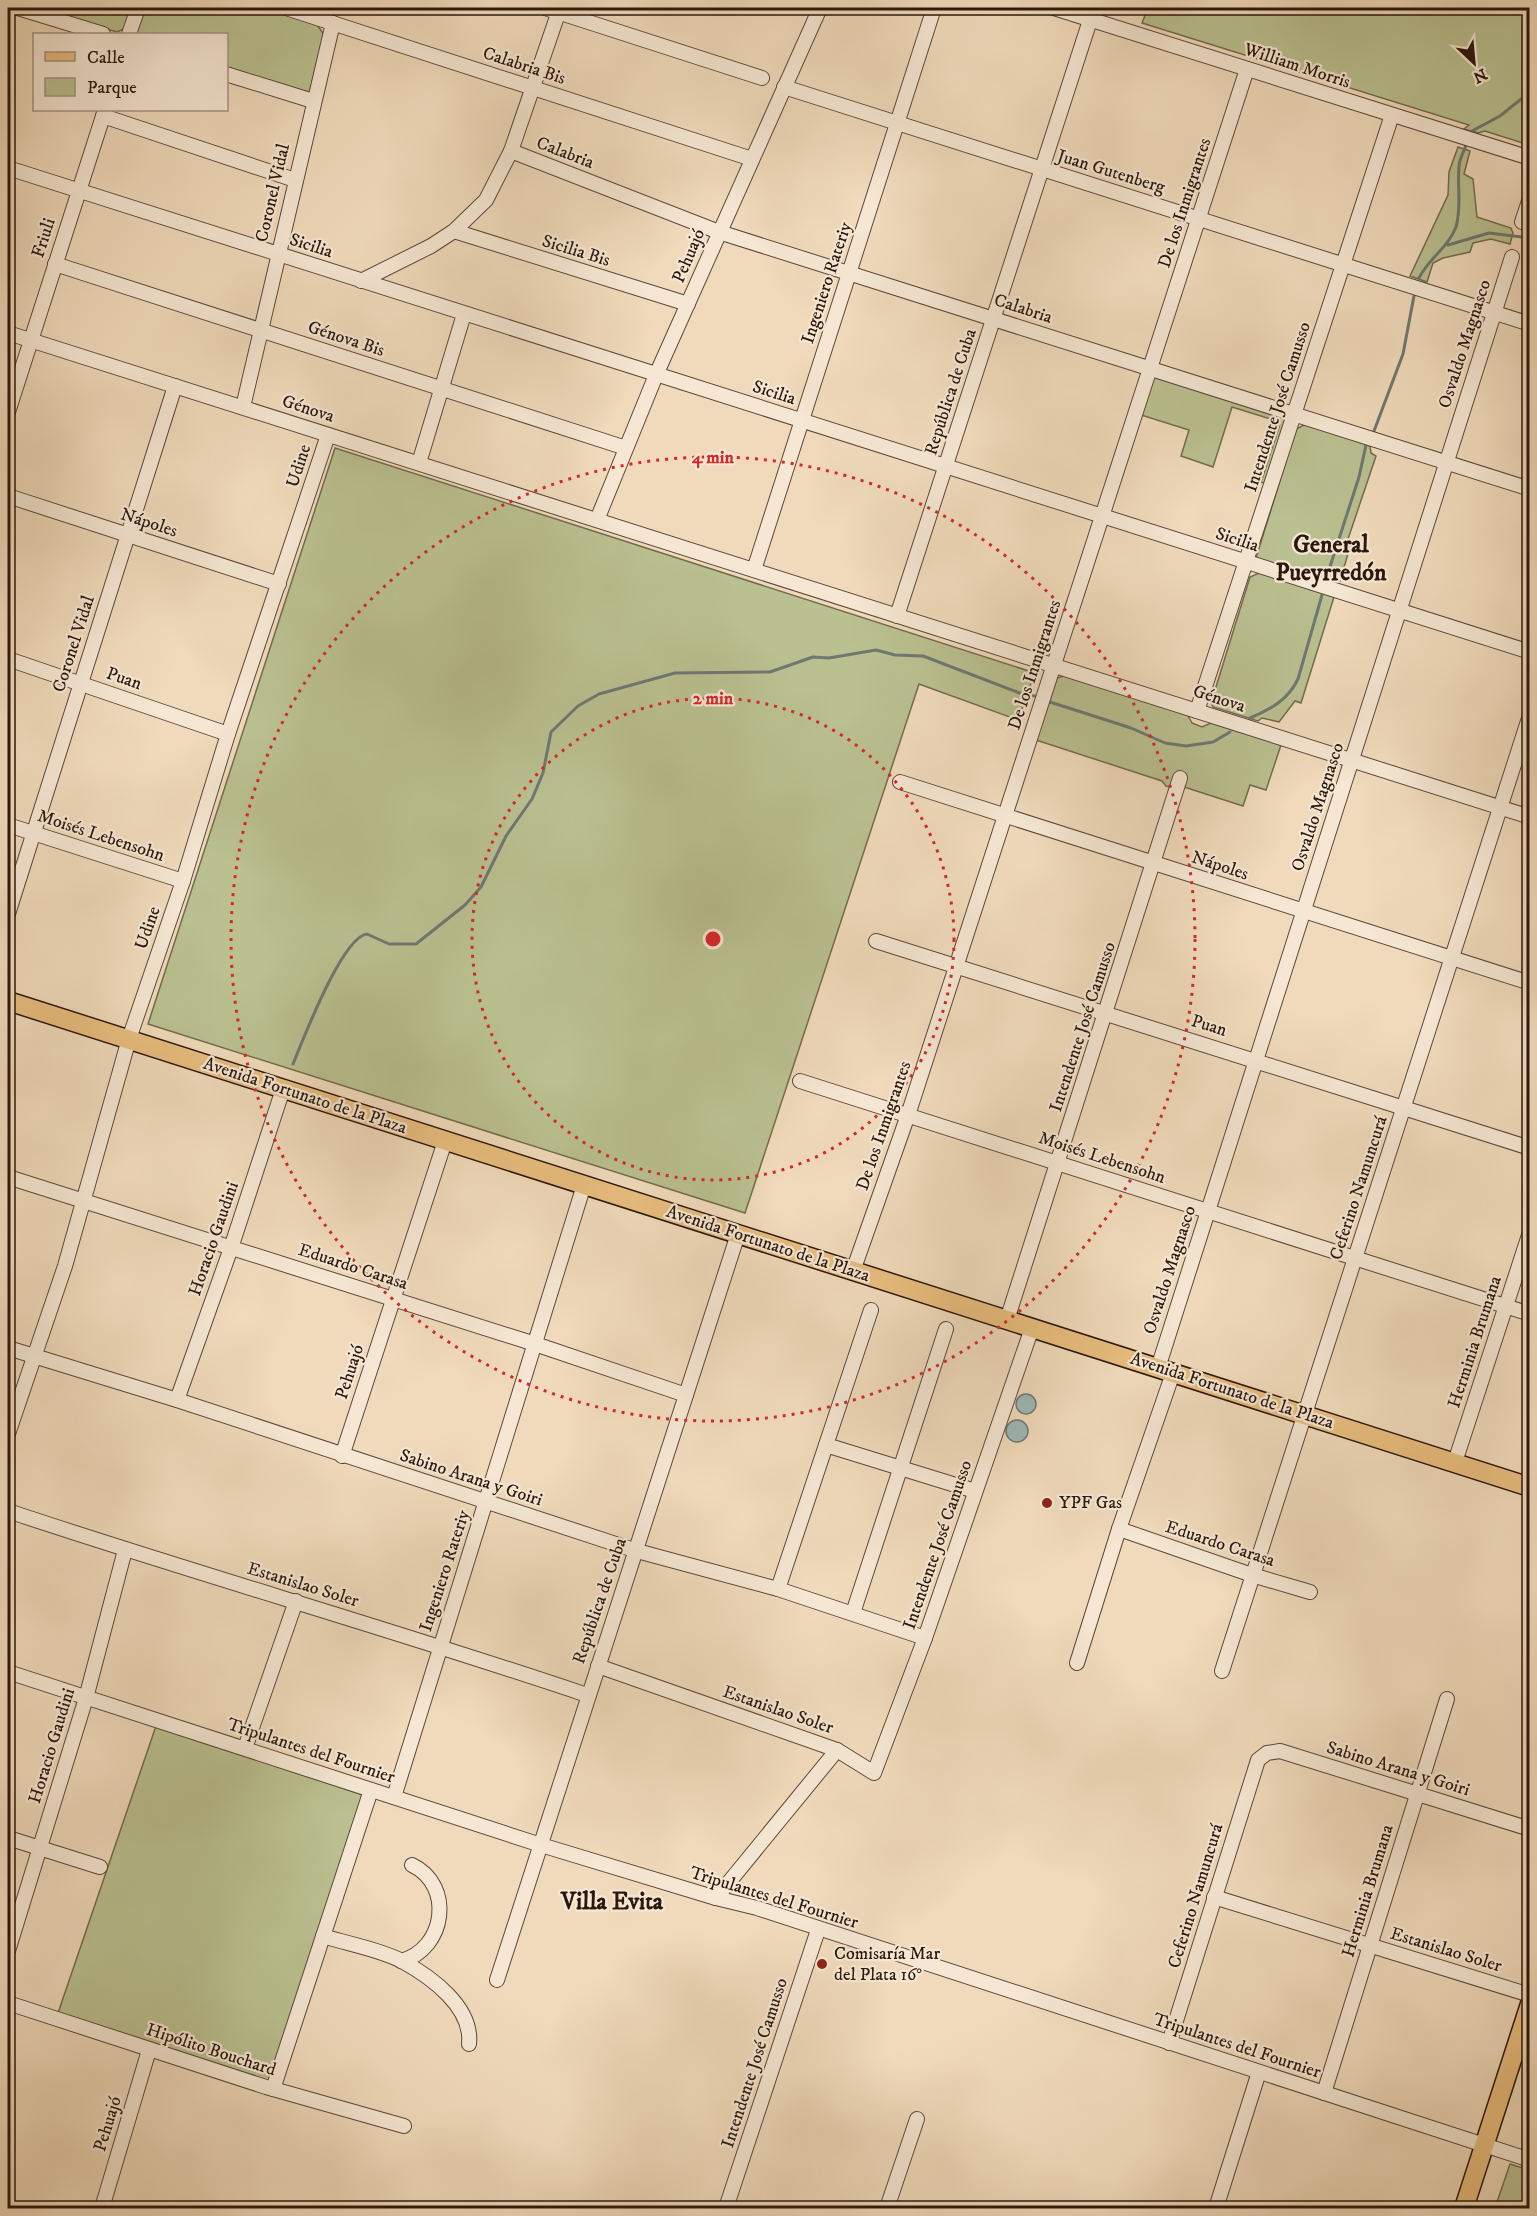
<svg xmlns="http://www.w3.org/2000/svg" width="1537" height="2216" viewBox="0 0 1537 2216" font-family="'IM FELL DW Pica',serif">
	<rect width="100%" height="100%" fill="#f0dabb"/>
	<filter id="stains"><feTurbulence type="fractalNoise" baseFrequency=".00333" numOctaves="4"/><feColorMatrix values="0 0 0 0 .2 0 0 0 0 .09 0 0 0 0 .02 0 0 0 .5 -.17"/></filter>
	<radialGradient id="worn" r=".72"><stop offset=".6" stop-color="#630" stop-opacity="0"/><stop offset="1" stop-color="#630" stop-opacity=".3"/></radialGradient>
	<!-- green -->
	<g fill="#bac090" stroke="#726c4e" stroke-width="1.5">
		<polygon points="36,8 131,8 124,29 117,32"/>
		<polygon points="141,8 269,8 316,23 324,35 310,91 307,93 227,68 226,34 133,34"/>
		<polygon points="1148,8 1529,8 1529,145 1485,131 1478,133 1464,129 1469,125 1142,23"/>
		<polygon points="1458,147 1470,151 1464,174 1473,179 1477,217 1511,228 1513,233 1510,244 1491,239 1473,243 1470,252 1443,258 1433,263 1427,282 1410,276 1448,195 1449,172"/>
		<polygon points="1152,376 1287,418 1269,485 1261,482 1279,427 1277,421 1232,407 1213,467 1181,456 1189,430 1138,414"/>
		<polygon points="1306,424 1370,446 1371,453 1376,456 1346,545 1350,547 1340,581 1334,582 1320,578 1318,581 1257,561 1256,558 1296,429"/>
		<polygon points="335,448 1035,673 1018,720 919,684 745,1213 148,1024"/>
		<polygon points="1259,573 1334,597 1301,703 1295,701 1279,722 1262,718 1258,721 1213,707 1211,703 1250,577"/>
		<polygon points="1064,676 1187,714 1192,723 1202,727 1211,723 1281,745 1266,790 1250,785 1243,806 1184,787 1186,776 1177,773 1172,788 1166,786 1162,781 1036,740 1057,678"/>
		<polygon points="156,1726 363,1795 270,2083 58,2013"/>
		<polygon points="1510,2164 1529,2170 1529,2208 1495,2208"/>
	</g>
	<!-- water -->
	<g fill="#9db9b8" stroke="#6f7873" stroke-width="1.5">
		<circle cx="1026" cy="1404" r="10"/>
		<circle cx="1017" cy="1431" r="11"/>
	</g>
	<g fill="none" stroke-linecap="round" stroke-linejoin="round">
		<!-- stream -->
		<g stroke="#6f7873" stroke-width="3">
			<polyline points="1472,131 1500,116 1530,92"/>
			<polyline points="1448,245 1489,233 1530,238"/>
			<path d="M1419,278C1429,258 1448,248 1456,227C1462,205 1457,188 1459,167C1459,159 1464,152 1466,145"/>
			<polyline points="1374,431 1403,354 1414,296"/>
			<polyline points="1326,579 1359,477 1366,445"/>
			<polyline points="1050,702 1131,728 1165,743 1186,746 1213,742 1230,732"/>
			<path d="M1250,718C1271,709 1288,700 1298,679L1322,595"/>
			<path d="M293,1064C303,1040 342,937 367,934L389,944H416L465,905L481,887L506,836L532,799L543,773L551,732L578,706L599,694L675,673L770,672L813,657L829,658L876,650L895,655L923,656L1022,694L1035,696"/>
		</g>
		<defs>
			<g id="minor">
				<polyline points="18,8 103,34"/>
				<polyline points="286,8 752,159"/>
				<polyline points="545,8 762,78"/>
				<polyline points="1054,8 1530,158"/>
				<polyline points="129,34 138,8"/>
				<polyline points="226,74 313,101"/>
				<polyline points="784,87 1530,324"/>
				<polyline points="103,116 295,180"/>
				<polyline points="511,151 719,232 1530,489"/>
				<polyline points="8,168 1530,652"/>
				<polyline points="1522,222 1530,198"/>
				<polyline points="454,231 688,304"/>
				<polyline points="55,264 626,448"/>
				<polyline points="361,281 431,246 454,231 486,200 511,151 560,8"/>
				<polyline points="8,333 1530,817"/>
				<polyline points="243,407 333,23"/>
				<polyline points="8,412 105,110"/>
				<polyline points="419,463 464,314"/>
				<polyline points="8,496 279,584"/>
				<polyline points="597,520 656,375 820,8"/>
				<polyline points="754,570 934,8"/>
				<polyline points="897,616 1094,8"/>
				<polyline points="8,659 228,734"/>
				<polyline points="1197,711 1392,115"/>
				<polyline points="900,782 1530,983"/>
				<polyline points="8,825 183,881"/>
				<polyline points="8,914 175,386"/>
				<polyline points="876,941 1530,1148"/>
				<polyline points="800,1081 1530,1314"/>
				<polyline points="8,1177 535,1344 686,1395"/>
				<polyline points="853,1271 908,1115 1247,69"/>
				<polyline points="1007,1320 1180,778"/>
				<polyline points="8,1348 177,1400 637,1551 778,1589 925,1638"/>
				<polyline points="1158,1368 1512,257"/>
				<polyline points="177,1400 231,1248 283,1089"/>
				<polyline points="8,1434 65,1266 129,1039 183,881 228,734 328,435"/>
				<polyline points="826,1445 975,1491"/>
				<polyline points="342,1456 445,1141"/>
				<polyline points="1455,1462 1530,1232"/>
				<path d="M8,1511C200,1575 395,1630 587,1695"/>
				<polyline points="1119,1529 1252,1575 1310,1592"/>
				<polyline points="778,1589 871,1310"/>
				<polyline points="853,1613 946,1329"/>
				<polyline points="1077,1663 1119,1529 1173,1373"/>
				<polyline points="598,1666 837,1750 874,1773 925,1638 1032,1328"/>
				<polyline points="1222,1671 1530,715"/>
				<polyline points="8,1672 541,1845 716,1898 757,1908 1530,2160"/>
				<polyline points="245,1748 296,1601"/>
				<polyline points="394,1797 584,1185"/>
				<polyline points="8,1838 100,1867"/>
				<polyline points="1214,1897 1530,1995"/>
				<polyline points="716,1898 837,1750"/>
				<path d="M323,1936C348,1944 379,1949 402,1961C431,1977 473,2007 469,2044"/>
				<polyline points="8,1951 86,1698 125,1550"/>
				<path d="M401,1961C446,1949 454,1885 412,1865"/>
				<polyline points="497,1980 738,1234"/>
				<polyline points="8,2003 266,2087 404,2126"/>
				<polyline points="1169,2043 1258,1760 1267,1753 1280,1751 1530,1829"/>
				<polyline points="273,2089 371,1790"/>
				<polyline points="1324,2093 1447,1699"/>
				<polyline points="102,2208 149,2050"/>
				<polyline points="726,2208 818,1930"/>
				<polyline points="887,2208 917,2119"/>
				<polyline points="1216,2208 1259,2072"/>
			</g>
			<g id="major">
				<polyline points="8,1001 1530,1487"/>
				<polyline points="1464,2208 1530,2004"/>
			</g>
		</defs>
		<!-- minor casing -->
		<use href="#minor" stroke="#5c4838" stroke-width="16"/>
		<!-- major casing -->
		<use href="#major" stroke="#2b170c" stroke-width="21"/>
		<!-- minor -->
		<use href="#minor" stroke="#f5e7d3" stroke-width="14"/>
		<!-- major -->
		<use href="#major" stroke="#e8bd7e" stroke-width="18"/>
	</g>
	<!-- distance rings -->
	<g fill="none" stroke="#d62828" stroke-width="3" stroke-dasharray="3 6">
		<circle cx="713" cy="939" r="241"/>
		<circle cx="713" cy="939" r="482"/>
	</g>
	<!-- markers -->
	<g fill="#8f2418" stroke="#f5e7d3" stroke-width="2">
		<circle cx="1047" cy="1503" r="6"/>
		<circle cx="822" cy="1964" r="6"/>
	</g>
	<g text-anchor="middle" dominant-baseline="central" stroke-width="4.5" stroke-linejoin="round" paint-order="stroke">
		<!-- street labels -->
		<g font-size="18" fill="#2b170c" stroke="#f5e7d3">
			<text transform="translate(524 66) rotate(18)">Calabria Bis</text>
			<text transform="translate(1297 66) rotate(18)">William Morris</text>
			<text transform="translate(565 153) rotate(21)">Calabria</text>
			<text transform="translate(1111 172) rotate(17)">Juan Gutenberg</text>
			<text transform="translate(273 193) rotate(-77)">Coronel Vidal</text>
			<text transform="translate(1185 203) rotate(-72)">De los Inmigrantes</text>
			<text transform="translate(44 238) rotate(-72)">Friuli</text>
			<text transform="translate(311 246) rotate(18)">Sicilia</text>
			<text transform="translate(576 251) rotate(17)">Sicilia Bis</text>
			<text transform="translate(689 256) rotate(-67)">Pehuajó</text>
			<text transform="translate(827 283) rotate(-72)">Ingeniero Rateriy</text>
			<text transform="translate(1023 309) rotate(18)">Calabria</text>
			<text transform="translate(346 339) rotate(18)">Génova Bis</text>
			<text transform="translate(1465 344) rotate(-72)">Osvaldo Magnasco</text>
			<text transform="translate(951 392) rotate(-72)">República de Cuba</text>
			<text transform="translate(774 393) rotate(18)">Sicilia</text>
			<text transform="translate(1278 407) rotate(-72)">Intendente José Camusso</text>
			<text transform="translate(308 409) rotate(18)">Génova</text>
			<text transform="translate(299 466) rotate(-72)">Udine</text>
			<text transform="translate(149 523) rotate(18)">Nápoles</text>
			<text transform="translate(1237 540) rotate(18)">Sicilia</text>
			<text transform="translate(74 644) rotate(-72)">Coronel Vidal</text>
			<text transform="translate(1035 665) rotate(-72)">De los Inmigrantes</text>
			<text transform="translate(124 679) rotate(19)">Puan</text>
			<text transform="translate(1219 699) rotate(18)">Génova</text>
			<text transform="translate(1318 807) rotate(-72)">Osvaldo Magnasco</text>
			<text transform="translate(101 836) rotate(18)">Moisés Lebensohn</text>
			<text transform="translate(1220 866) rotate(18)">Nápoles</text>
			<text transform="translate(148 928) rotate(-71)">Udine</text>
			<text transform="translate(1209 1026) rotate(17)">Puan</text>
			<text transform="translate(1083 1027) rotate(-72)">Intendente José Camusso</text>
			<text transform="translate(305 1096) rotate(18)">Avenida Fortunato de la Plaza</text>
			<text transform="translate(884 1126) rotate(-71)">De los Inmigrantes</text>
			<text transform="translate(1102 1158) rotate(18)">Moisés Lebensohn</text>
			<text transform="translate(1359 1188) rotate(-72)">Ceferino Namuncurá</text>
			<text transform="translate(214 1239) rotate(-71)">Horacio Gaudini</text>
			<text transform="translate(768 1244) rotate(18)">Avenida Fortunato de la Plaza</text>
			<text transform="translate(353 1267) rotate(18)">Eduardo Carasa</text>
			<text transform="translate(1170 1270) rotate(-72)">Osvaldo Magnasco</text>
			<text transform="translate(1475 1342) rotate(-72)">Herminia Brumana</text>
			<text transform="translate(350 1372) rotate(-72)">Pehuajó</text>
			<text transform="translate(1232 1391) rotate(18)">Avenida Fortunato de la Plaza</text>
			<text transform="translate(471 1478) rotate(18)">Sabino Arana y Goiri</text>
			<text transform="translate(1220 1544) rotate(18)">Eduardo Carasa</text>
			<text transform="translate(938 1545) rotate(-71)">Intendente José Camusso</text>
			<text transform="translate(445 1571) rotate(-72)">Ingeniero Rateriy</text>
			<text transform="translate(303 1585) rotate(17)">Estanislao Soler</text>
			<text transform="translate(600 1601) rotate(-71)">República de Cuba</text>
			<text transform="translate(778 1710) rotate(19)">Estanislao Soler</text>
			<text transform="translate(52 1746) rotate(-73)">Horacio Gaudini</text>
			<text transform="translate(311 1751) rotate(18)">Tripulantes del Fournier</text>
			<text transform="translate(1398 1769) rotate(17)">Sabino Arana y Goiri</text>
			<text transform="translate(1368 1891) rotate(-73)">Herminia Brumana</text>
			<text transform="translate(1196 1896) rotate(-73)">Ceferino Namuncurá</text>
			<text transform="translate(774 1898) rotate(17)">Tripulantes del Fournier</text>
			<text transform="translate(1446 1950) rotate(17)">Estanislao Soler</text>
			<text transform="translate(1237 2046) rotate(18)">Tripulantes del Fournier</text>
			<text transform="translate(211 2050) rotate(18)">Hipólito Bouchard</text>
			<text transform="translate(755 2063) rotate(-72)">Intendente José Camusso</text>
			<text transform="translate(108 2124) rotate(-73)">Pehuajó</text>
		</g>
		<!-- poi labels -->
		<g font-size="18" fill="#2b170c" stroke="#f5e7d3" text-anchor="start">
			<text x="1059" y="1503">YPF Gas</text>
			<text x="834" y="1954">Comisaría Mar<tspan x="834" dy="21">del Plata 16°</tspan></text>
		</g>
		<!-- district labels -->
		<g font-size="24" font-weight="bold" fill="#2b170c" stroke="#f5e7d3">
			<text x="1331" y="545">General<tspan x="1331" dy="28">Pueyrredón</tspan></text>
			<text x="612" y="1902">Villa Evita</text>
		</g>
	</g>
	<circle cx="713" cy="939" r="9" fill="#d62828" stroke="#f5e7d3" stroke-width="3"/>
	<g font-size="18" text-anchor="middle" font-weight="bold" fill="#d62828" stroke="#f5e7d3" stroke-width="4.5" stroke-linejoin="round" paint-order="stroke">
		<text x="713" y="463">4 min</text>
		<text x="713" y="704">2 min</text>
	</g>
	<!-- margin -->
	<rect width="1537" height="2216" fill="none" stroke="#f0dabb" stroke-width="30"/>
	<rect x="9" y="9" width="1519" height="2198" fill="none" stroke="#2b170c" stroke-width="3"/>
	<rect x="15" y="15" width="1507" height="2186" fill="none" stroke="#2b170c" stroke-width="1.5"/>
	<!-- legend -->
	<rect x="33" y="33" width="195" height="78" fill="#f5e7d3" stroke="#a49483" stroke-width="1.5"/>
	<rect x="45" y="52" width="30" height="9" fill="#e8bd7e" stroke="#a49483" stroke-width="1.5"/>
	<text x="87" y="63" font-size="18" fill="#2b170c">Calle</text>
	<rect x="45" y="78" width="30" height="18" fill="#bac090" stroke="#a49483" stroke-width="1.5"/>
	<text x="87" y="93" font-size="18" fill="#2b170c">Parque</text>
	<!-- north arrow -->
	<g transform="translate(1474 63) rotate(154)" stroke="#f5e7d3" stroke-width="4.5" paint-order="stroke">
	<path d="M0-4.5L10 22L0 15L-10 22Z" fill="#2b170c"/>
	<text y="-9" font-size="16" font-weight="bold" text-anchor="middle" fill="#2b170c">N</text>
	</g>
	<rect width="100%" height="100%" filter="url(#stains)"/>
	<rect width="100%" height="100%" fill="url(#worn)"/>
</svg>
